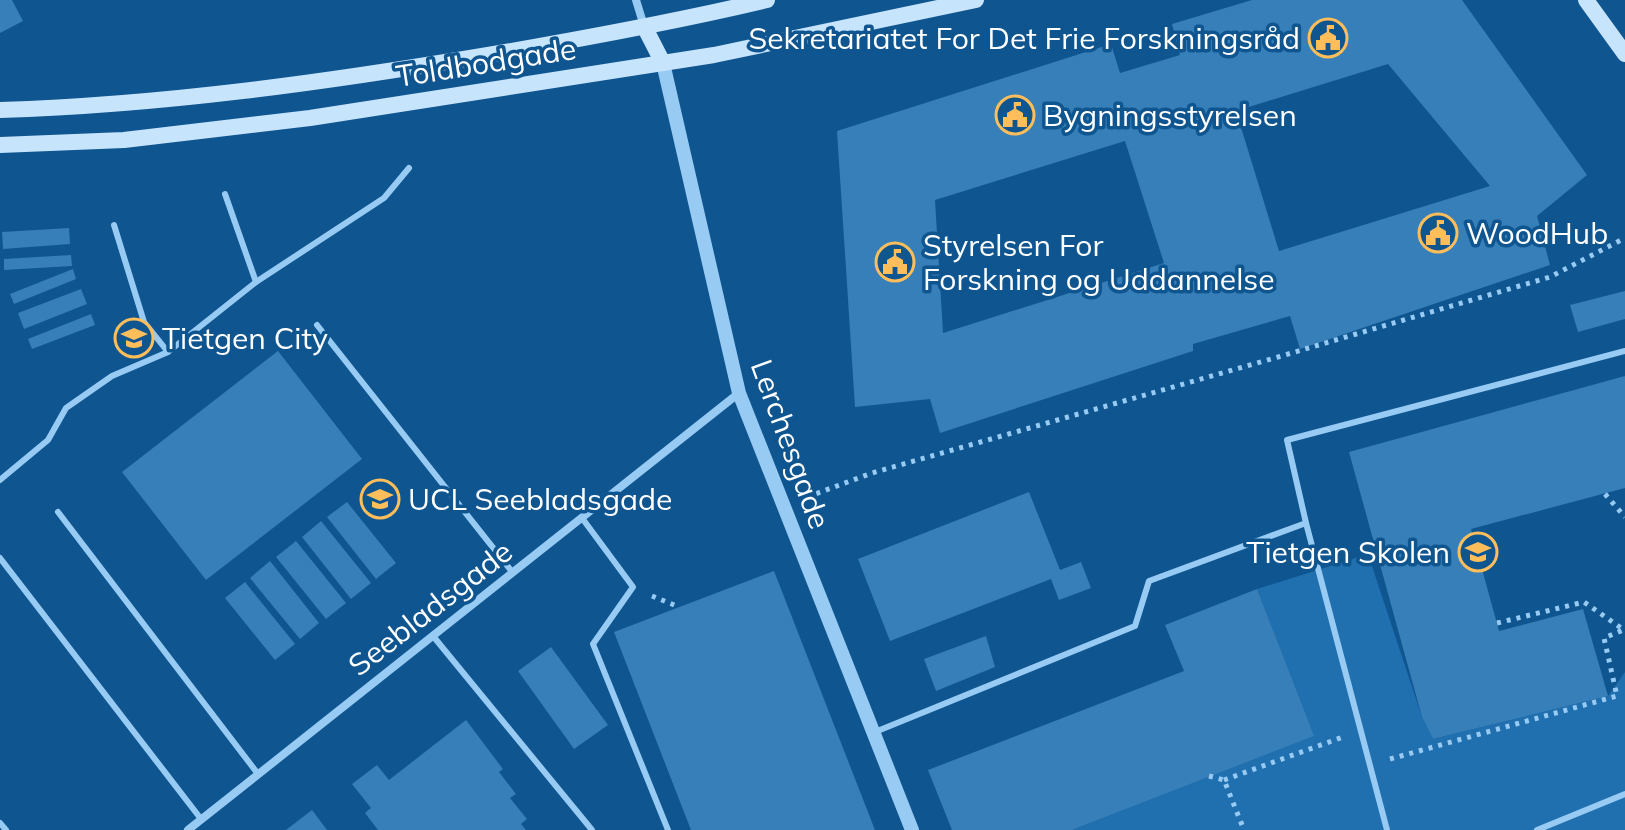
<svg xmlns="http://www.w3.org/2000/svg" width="1625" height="830" viewBox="0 0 1625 830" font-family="Mulish,sans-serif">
	<rect width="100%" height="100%" fill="#0f5590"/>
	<!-- green -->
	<polygon fill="#206faf" points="1368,554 1422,717 1433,739 1608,696 1625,672 1625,830 1072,830 1313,736 1257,589"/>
	<!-- building -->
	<g fill="#377fb9" fill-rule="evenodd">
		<polygon points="0,0 12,0 23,21 0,33"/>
		<path d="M1252,0H1462L1587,175L1537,216L1550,265L1300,349L1290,316L1193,344V351L940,433L930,399L855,407L837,131L1111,44L1120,73L1180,55L1172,24ZM1388,64L1490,186L1279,251L1236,111ZM1125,141L1164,263L943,333L935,200Z"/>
		<polygon points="69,228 70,244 3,249 2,232"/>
		<polygon points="71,255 72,266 4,270 4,259"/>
		<polygon points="73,269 76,279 14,304 10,294"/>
		<polygon points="81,289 87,304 24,329 18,313"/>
		<polygon points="1625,291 1625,319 1578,332 1570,305"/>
		<polygon points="91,314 95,325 32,349 28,339"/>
		<polygon points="278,351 362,459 206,580 122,472"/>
		<polygon points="1625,376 1625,488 1471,529 1499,631 1583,609 1608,696 1433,739 1422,717 1349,452"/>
		<polygon points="1029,492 1060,570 1081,562 1091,588 1059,600 1051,579 890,641 858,559"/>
		<polygon points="347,502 396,563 376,579 327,517"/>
		<polygon points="321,521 371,583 351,599 302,537"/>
		<polygon points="296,541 346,603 326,619 276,557"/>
		<polygon points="270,561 319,623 300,639 250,578"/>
		<polygon points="774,571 875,830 691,830 614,632"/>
		<polygon points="245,582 295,644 275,660 225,598"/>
		<polygon points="1257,589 1314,736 1072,830 952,830 928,770 1184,671 1165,625"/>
		<polygon points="986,636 995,667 936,691 924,659"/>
		<polygon points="551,647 608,725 574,749 518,671"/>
		<polygon points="466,720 503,769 499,772 516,794 510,798 527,819 521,824 526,830 378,830 365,813 371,808 352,784 377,765 389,780"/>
		<polygon points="312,810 327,830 286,830"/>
	</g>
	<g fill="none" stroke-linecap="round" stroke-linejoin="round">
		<!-- path -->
		<g stroke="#98cbf4" stroke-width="5" stroke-dasharray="4 6" stroke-linecap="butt">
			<polyline points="1605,494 1625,517"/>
			<polyline points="807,497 872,473 1278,357 1550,277 1625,238"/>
			<polyline points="652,596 679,607"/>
			<polyline points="1497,623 1584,602 1624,630"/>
			<polyline points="1390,759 1617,696 1604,638 1623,630"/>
			<polyline points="1209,776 1224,780 1244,830"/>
			<polyline points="1224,780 1343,737"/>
		</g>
		<!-- service -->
		<g stroke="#98cbf4" stroke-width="6">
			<polyline points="225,194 256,282"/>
			<polyline points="114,225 144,322 168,352"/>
			<polyline points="317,325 513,573"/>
			<polyline points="0,480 48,440 66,408 112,376 168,352 256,282 384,198 409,168"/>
			<polyline points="58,512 258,774"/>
			<polyline points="582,518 633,587 593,644 668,830"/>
			<polyline points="1306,523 1287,440 1625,351"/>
			<polyline points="0,558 201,819"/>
			<polyline points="433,636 592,830"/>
			<polyline points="875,732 1135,626 1149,581 1306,523 1387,830"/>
			<polyline points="0,823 6,830"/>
			<polyline points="1537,830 1625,794"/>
		</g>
		<!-- minor -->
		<g stroke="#98cbf4" stroke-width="8">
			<polyline points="636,0 644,26"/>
			<polyline points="188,830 739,393"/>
		</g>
		<!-- tertiary -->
		<polyline stroke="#98cbf4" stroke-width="14" points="663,63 739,393 912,830"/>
		<!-- secondary -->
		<g stroke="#c7e4fd" stroke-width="16">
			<polyline points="1586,0 1625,54"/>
			<polyline points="645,28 663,63"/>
			<path d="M0,110C163,105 327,82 488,55C581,39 675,22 767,0"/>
			<polyline points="0,145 124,140 310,118 714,55 976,0"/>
		</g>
	</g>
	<!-- icons -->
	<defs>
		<symbol id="civic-ring" viewBox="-11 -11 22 22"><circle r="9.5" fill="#0f5590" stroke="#ffbe5a" stroke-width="1.5"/><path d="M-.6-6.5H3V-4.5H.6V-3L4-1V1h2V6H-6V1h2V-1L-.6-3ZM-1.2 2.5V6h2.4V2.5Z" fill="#ffbe5a"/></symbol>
		<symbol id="university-ring" viewBox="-11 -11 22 22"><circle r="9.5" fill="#0f5590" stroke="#ffbe5a" stroke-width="1.5"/><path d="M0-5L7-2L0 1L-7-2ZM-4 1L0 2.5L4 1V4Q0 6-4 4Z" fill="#ffbe5a"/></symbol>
	</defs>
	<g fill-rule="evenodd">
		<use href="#civic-ring" x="1306" y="16" width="44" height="44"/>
		<use href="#civic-ring" x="993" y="93" width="44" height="44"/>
		<use href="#civic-ring" x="1416" y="211" width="44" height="44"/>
		<use href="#civic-ring" x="873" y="240" width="44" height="44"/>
		<use href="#university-ring" x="112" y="316" width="44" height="44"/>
		<use href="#university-ring" x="358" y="477" width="44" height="44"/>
		<use href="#university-ring" x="1456" y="530" width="44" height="44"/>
	</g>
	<g text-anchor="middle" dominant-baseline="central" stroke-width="7" stroke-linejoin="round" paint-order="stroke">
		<!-- poi labels -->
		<g font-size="30" fill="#fff" stroke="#0f5590" text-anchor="start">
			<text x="1300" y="38" text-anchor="end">Sekretariatet For Det Frie Forskningsråd</text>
			<text x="1043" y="115">Bygningsstyrelsen</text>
			<text x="1466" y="233">WoodHub</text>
			<text x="923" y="245">Styrelsen For<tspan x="923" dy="34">Forskning og Uddannelse</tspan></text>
			<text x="162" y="338">Tietgen City</text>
			<text x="408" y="499">UCL Seebladsgade</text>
			<text x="1450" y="552" text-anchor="end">Tietgen Skolen</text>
		</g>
		<!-- street labels -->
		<g font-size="30" fill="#fff" stroke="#0f5590">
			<text transform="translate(486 62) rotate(-9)">Toldbodgade</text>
			<text transform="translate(791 444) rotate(70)">Lerchesgade</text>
			<text transform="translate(430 608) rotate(-38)">Seebladsgade</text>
		</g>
	</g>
</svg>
